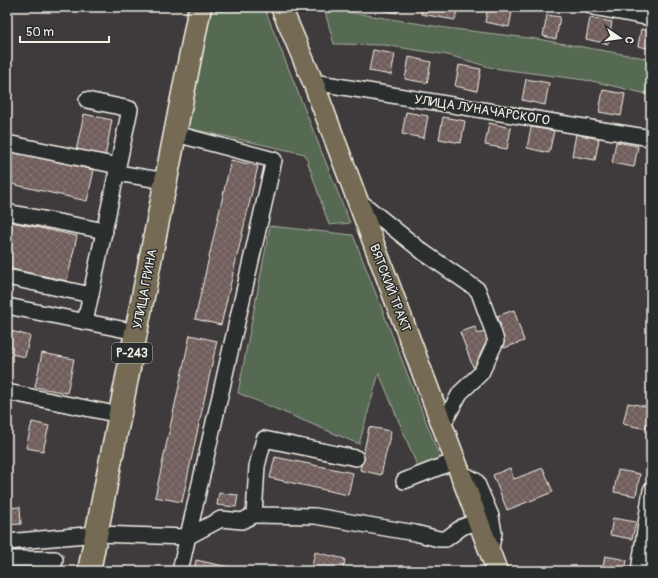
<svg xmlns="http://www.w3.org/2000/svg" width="658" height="578" viewBox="0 0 658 578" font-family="Pangolin,sans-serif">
	<defs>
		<pattern id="building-cross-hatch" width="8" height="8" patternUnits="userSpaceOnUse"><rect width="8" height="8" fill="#6f5d5c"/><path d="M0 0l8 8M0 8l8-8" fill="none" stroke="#847573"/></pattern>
	</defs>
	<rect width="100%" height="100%" fill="#3f3b3c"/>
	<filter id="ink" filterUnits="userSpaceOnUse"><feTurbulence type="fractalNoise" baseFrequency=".025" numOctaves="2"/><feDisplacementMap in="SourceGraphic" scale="8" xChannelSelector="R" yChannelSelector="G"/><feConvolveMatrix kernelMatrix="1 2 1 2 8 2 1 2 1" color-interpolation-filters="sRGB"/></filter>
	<g filter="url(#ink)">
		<!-- green -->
		<g fill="#576953" stroke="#a6ad9e">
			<polygon points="212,7 264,7 350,223 329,225 305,154 187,128"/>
			<polygon points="324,8 446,28 537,39 651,59 651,95 592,81 493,68 448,55 384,45 334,44"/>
			<polygon points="270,226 353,235 441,460 418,468 379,373 359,444 238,393"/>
		</g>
		<!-- building -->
		<g fill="url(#building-cross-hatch)" stroke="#f4f1e8">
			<polygon points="381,7 398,7 397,13 380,10"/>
			<polygon points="422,7 458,7 455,20 421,14"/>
			<polygon points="638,7 651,7 651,11 638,8"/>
			<polygon points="488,8 512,12 509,27 485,22"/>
			<polygon points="547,15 560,17 556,39 543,36"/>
			<polygon points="590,18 612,22 608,44 586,39"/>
			<polygon points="641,29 651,31 651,49 638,46"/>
			<polygon points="373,50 395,54 391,75 369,71"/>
			<polygon points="409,57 431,62 427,83 405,79"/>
			<polygon points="459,65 481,69 477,91 455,86"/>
			<polygon points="526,79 549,83 545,105 522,100"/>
			<polygon points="603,90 625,94 621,116 599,112"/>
			<polygon points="406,112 428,116 424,138 402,134"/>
			<polygon points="84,114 112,120 105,157 76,151"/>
			<polygon points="443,117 465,121 461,143 439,139"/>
			<polygon points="489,123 511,128 507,149 485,145"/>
			<polygon points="531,127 554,131 549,153 527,148"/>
			<polygon points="576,134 599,139 595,160 572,156"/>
			<polygon points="616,142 638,146 634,167 612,163"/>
			<polygon points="7,150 94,170 87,201 7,183"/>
			<polygon points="231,160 258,166 221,325 195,319"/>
			<polygon points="7,221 77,236 67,281 7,268"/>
			<polygon points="651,266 651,296 645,294"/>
			<polygon points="514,310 524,341 504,348 502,341 492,360 473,367 460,332 475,327 478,334 501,326 497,316"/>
			<polygon points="7,330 30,336 25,357 7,353"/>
			<polygon points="190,335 217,341 182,502 155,497"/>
			<polygon points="42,353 74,359 67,393 35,387"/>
			<polygon points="628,403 650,407 646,429 623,424"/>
			<polygon points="32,422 49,426 43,451 26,448"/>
			<polygon points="369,427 391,431 381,475 360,470"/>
			<polygon points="275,457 353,473 348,495 270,478"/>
			<polygon points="510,468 514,479 543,468 553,492 507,510 493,475"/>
			<polygon points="618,470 640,474 636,496 614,492"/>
			<polygon points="219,493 238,495 236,507 217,505"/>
			<polygon points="20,507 21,524 7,525 7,508"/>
			<polygon points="613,518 636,522 632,539 610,535"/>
			<polygon points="315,552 345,559 343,571 311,571"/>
			<polygon points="605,556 627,560 625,571 602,571"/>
			<polygon points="196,560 247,571 194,571"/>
			<polygon points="7,566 29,571 7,571"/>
		</g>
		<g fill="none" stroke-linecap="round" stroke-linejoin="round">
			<defs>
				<g id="minor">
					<polyline points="593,7 651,18"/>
					<polyline points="313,82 651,138"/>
					<polyline points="176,134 274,160 180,571"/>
					<polyline points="7,143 118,166"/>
					<polyline points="117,173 166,181"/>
					<polyline points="357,199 423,252 478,290 493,331 496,341 481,373 460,393 442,426"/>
					<polyline points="7,212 105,231"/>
					<polyline points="7,277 91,295"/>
					<polyline points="7,306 136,332"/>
					<polyline points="85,322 130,109 87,100"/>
					<polyline points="7,392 120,415"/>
					<polyline points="459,472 476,481 491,516 494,533 490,551"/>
					<polyline points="404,481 455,461"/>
					<polyline points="254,515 315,516 415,533 439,539 446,539 462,527 478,521"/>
					<polyline points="7,542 97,534 187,537 221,519 242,521 254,515 257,466 264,439 356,458"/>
					<polyline points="7,559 55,559 53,571"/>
					<polyline points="639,571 651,490"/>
				</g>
				<polyline id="major" points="281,7 313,82 497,571"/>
				<polyline id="highway" points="89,571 200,7"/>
			</defs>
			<!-- minor casing -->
			<use href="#minor" stroke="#f4f1e8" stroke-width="18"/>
			<!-- major casing -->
			<use href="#major" stroke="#f4f1e8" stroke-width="23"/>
			<!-- highway casing -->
			<use href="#highway" stroke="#f4f1e8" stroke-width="25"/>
			<!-- minor -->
			<use href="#minor" stroke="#2a2d2e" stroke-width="15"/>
			<!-- major -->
			<use href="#major" stroke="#756b52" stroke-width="20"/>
			<!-- highway -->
			<use href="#highway" stroke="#756b52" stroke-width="22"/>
		</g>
	</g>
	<g text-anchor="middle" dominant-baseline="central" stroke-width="3" stroke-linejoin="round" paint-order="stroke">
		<!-- shield labels -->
		<rect fill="#2a2d2e" stroke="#b7b6b0" stroke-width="1" x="112" y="343" width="40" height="20" rx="3"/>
		<g font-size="12" font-weight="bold" fill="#f4f1e8">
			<text x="132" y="353">Р-243</text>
		</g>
		<!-- street labels -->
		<g font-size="13" fill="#f4f1e8" stroke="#2a2d2e">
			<text transform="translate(482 110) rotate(9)">УЛИЦА ЛУНАЧАРСКОГО</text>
			<text transform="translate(390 288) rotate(69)">ВЯТСКИЙ ТРАКТ</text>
			<text transform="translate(145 289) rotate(-79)">УЛИЦА ГРИНА</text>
		</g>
	</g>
	<!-- margin -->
	<rect width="658" height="578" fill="none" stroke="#2a2d2e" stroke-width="24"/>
	<rect x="12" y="12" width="634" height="554" fill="none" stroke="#f4f1e8" stroke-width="1.5" filter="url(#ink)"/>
	<!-- north arrow -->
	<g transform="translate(620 38) rotate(103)" stroke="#2a2d2e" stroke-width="3" paint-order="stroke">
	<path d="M0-3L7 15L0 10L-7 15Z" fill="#f4f1e8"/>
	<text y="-6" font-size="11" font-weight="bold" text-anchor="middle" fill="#f4f1e8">С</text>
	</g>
	<!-- scale -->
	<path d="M20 36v6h89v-6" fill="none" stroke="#f4f1e8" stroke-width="2"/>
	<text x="26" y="36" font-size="12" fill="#f4f1e8" stroke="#2a2d2e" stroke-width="3" paint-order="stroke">50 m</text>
</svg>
